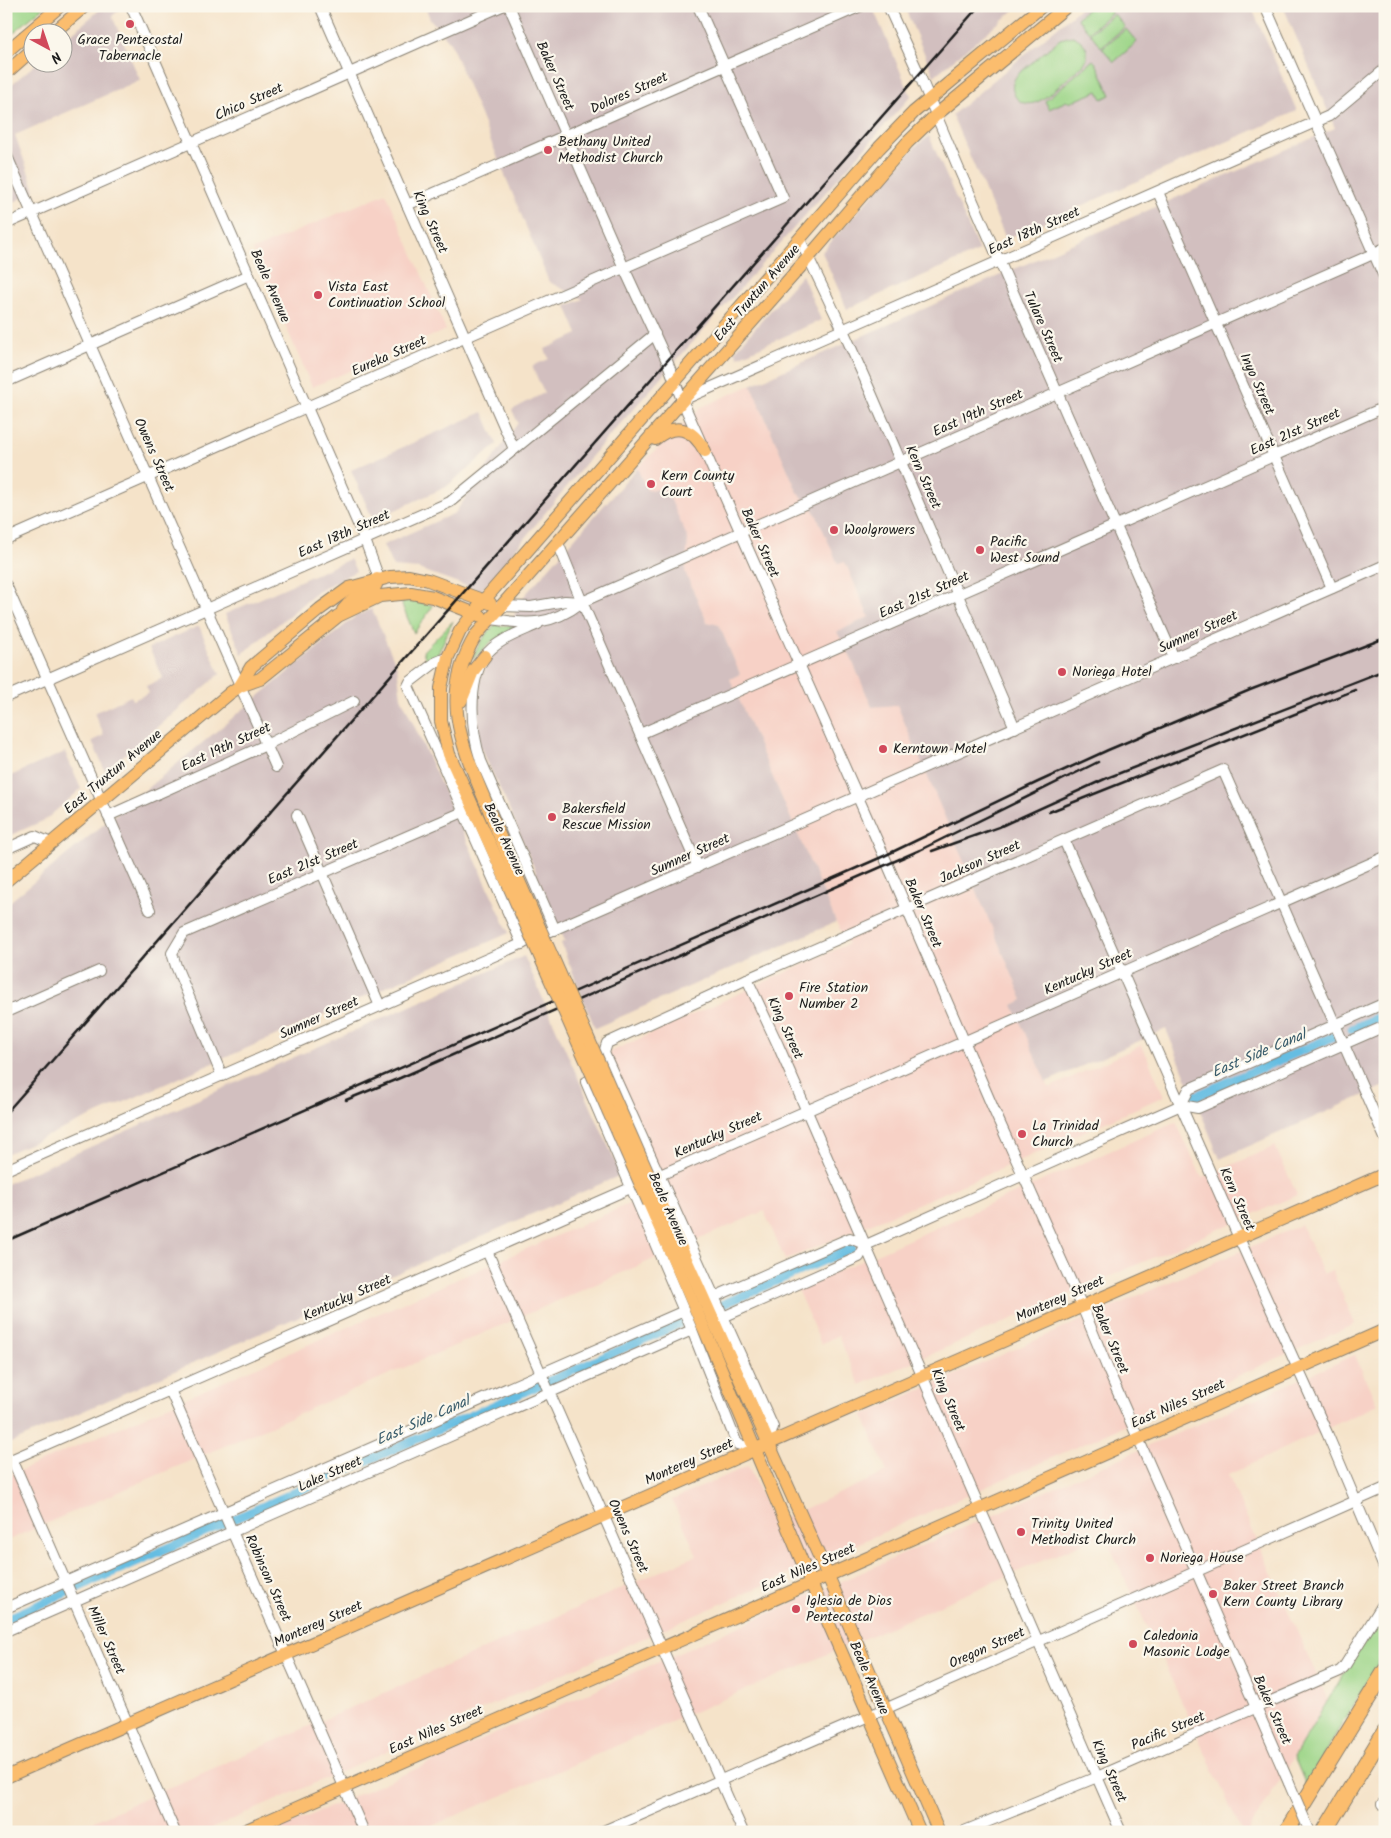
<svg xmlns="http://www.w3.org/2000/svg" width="1391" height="1838" viewBox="0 0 1391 1838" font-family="Kalam,sans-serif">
	<rect width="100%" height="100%" fill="#fbf7ec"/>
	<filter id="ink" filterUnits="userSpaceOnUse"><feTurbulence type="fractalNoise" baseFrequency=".02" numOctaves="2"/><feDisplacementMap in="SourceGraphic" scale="10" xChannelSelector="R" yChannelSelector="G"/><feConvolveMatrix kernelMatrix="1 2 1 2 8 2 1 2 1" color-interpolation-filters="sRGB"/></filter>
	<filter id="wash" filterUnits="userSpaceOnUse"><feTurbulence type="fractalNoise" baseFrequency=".0096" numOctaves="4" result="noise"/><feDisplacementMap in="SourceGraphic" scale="20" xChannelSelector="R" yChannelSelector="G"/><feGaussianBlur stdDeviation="1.12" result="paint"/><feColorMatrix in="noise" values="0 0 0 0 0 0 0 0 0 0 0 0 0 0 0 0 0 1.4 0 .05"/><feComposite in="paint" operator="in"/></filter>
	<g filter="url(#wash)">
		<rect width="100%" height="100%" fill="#f5e3c9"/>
		<!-- built -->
		<g fill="#f7d1c6">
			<polygon points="386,193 446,330 312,387 253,250"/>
			<polygon points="751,385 797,491 816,514 838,563 845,562 869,617 837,632 851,658 872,707 897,704 1023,1000 1013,1005 1049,1088 1142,1045 1164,1096 1007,1166 785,1260 764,1211 6,1541 6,1477 663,1189 606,1054 848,944 836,922 730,679 740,674 719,625 707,622 685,572 688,539 647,490 637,468 702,407"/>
			<polygon points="1176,1122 1202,1178 1275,1146 1297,1195 860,1385 838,1335 821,1344 797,1289"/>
			<polygon points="1301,1225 1323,1274 1332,1270 1355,1324 204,1832 69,1832 697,1555 672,1500 748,1466 773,1523 887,1472 863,1415"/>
			<polygon points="1355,1355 1377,1405 1228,1475 1328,1701 1248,1832 1242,1832 1104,1534 418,1832 273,1832"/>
		</g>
		<!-- industrial -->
		<g fill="#d2bfbf">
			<polygon points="104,6 124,6 112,16 140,80 15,135 35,191 6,206 6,89 37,63 62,62 63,41"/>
			<polygon points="425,6 872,6 911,96 596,451 481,591 419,569 393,567 383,545 455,513 518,423 512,410 544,393 532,366 549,359 545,349 578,334 566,306 583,299 549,282 450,42 430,19"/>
			<polygon points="904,6 1019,6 934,76"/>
			<polygon points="1083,6 1251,6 1297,111 1006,239 952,115"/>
			<polygon points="1283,6 1385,6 1385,1086 1220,1159 1166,1029 1046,1082 1013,1005 1023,1000 897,705 872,707 851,658 837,632 869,617 845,562 838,564 816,514 797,491 751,385 1335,128"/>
			<polygon points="929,136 979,251 847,309 822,252 916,146"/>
			<polygon points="802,275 821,320 738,357 735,351"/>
			<polygon points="483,412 497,444 446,487 373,520 351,470"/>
			<polygon points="637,468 647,490 666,489 688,539 685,572 707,622 719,625 740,674 730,679 836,922 595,1028 561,943 565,941 508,806 479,744 477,729 478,689 482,675 525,595"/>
			<polygon points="350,559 356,571 320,590 242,654 225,614"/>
			<polygon points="372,609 397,667 401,697 509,933 6,1154 6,905 356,616"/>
			<polygon points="199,626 220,674 105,771 92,741 104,735 94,713 131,696 133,700 149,693 146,686 163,678 149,648"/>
			<polygon points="65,752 81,789 45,820 6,837 6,778"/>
			<polygon points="524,956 621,1175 6,1445 6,1184"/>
		</g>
		<!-- green -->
		<g fill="#9dd588" stroke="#5c7852">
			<polygon points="6,6 45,6 6,39"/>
			<polygon points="1091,6 1107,6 1112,12 1089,32 1077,18"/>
			<polygon points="1114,14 1125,27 1101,47 1090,33"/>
			<polygon points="1126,29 1137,42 1114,62 1102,48"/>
			<path d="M1072,36C1084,40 1092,51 1084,64C1073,73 1048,98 1037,102C1028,106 1018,103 1014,94C1011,87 1013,81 1017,75L1060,39Z"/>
			<polygon points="1093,60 1096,63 1111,95 1102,99 1098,91 1069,103 1067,101 1049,109 1045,101"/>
			<polygon points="408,598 433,606 414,633 402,605 403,600"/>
			<polygon points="453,621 437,656 426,664 426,660 423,651"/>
			<polygon points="495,625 516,627 516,630 492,641 474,658 472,657 486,634"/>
			<polygon points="1385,1605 1385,1651 1306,1785 1294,1757"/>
		</g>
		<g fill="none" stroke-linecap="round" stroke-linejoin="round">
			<!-- canal -->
			<g stroke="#65bde2" stroke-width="9">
				<polyline points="1352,1029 1385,1014"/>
				<polyline points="1196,1096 1333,1037"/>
				<polyline points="712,1309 852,1248"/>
				<polyline points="6,1619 693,1318"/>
			</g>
		</g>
	</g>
	<g filter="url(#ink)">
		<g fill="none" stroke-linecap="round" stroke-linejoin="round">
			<defs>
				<g id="minor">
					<polyline points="131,6 365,540 377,573 377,579"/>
					<polyline points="320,6 514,449"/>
					<polyline points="509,6 624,268 667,361 682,400 884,856 993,1108 1082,1306 1109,1372 1289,1783"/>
					<polyline points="888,6 919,74 958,167 1174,658"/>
					<polyline points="1265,6 1385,279"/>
					<polyline points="6,154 276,767"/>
					<polyline points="1158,192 1332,588"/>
					<polyline points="407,205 861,6"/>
					<polyline points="6,224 502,6"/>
					<polyline points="800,240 843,330 872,395 1015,728"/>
					<polyline points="6,382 249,275"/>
					<polyline points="685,399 1329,116 1385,69"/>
					<polyline points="6,539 783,198 698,6"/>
					<polyline points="558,543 582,602 698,867"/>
					<polyline points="6,585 150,910"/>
					<polyline points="500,606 531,607 565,601 582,602"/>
					<path d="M490,619C528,624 550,627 582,602L1364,258L1385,248"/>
					<path d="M538,624C521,632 496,640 485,656C467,684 471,731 481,761L555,930"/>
					<polyline points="448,657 436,662 410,682 408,686 522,944"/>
					<polyline points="6,697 450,502 655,334"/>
					<polyline points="640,734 1385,407"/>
					<polyline points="297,815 380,1006"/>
					<polyline points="108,816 266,745 354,701"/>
					<polyline points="1064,840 1239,1238 1327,1433 1385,1570"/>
					<polyline points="6,849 35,836 51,843"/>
					<polyline points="747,979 778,1045 1121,1832"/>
					<polyline points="6,1012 99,971"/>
					<polyline points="600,1075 586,1082 692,1330 737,1444 754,1449"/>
					<polyline points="222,1076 176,966 172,953 184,933 463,812"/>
					<polyline points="1181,1105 1189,1089 1385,1003"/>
					<polyline points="6,1170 1385,565"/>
					<polyline points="487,1251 743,1832"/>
					<polyline points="714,1297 850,1238 866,1245"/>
					<polyline points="723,1317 859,1257 866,1245 1181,1105 1198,1108 1385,1026"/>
					<polyline points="170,1390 364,1832"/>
					<polyline points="768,1443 773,1427 604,1053 607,1043 747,979 1223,770 1385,1138"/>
					<polyline points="12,1459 175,1832"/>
					<polyline points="6,1462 1385,857"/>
					<polyline points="6,1608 684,1311"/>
					<polyline points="6,1631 692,1330"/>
					<polyline points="1382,1804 1385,1802"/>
					<polyline points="601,1832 885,1709 1385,1488"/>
					<polyline points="962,1832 1097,1777 1340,1671 1344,1667 1385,1601"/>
				</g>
				<g id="major">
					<polyline points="54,32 85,6"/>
					<polyline points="6,52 60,6"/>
					<polyline points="6,73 32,50"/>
					<path d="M655,439C676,422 692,428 705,451"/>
					<path d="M343,610C347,606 352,599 357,596C366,591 377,592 377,579"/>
					<polyline points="240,686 251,667 320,609 349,588 390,577 409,576 428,580 490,603"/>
					<polyline points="461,701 473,671 485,656"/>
					<path d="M518,879C506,852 495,825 484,798C460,741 440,694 476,635L808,258L907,143L936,115L1067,6"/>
					<polyline points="6,881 230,693 240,686 260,679 338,616 380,596 411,593 433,597 481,616"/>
					<polyline points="508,884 449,754 441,721 441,688 448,657 460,631 484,600 879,148 914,112 1042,6"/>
					<polyline points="659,1199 828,1576 939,1832"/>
					<polyline points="649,1203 706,1333 811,1583 920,1832"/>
					<polyline points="6,1777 1385,1174"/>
					<polyline points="242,1832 811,1583 1385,1330"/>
				</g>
				<g id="highway">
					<polyline points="1286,1832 1385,1671"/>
					<polyline points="1324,1832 1385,1731"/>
				</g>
			</defs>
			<!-- minor casing -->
			<use href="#minor" stroke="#888072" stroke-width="12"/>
			<!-- major casing -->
			<use href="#major" stroke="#888072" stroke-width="14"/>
			<!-- highway casing -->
			<use href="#highway" stroke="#888072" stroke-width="17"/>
			<!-- minor -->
			<use href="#minor" stroke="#fff" stroke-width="10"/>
			<!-- major -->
			<use href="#major" stroke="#fbbd6e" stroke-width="12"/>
			<!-- highway -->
			<use href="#highway" stroke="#fbbd6e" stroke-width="15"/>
			<!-- rail -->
			<g stroke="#1c1c1c" stroke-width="2.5">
				<polyline points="1049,812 1355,690"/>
				<polyline points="932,851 999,827 1107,778 1385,670"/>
				<polyline points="346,1100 400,1078 920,850 1098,762"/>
				<polyline points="6,1113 979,6"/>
				<polyline points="6,1241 884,856 1038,782 1108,750 1250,690 1385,638"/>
			</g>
			<defs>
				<polyline id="minor-bridge" points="1289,1783 1310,1832"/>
				<g id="major-bridge">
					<polyline points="518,879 659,1199"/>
					<polyline points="508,884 649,1203"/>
				</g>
			</defs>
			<!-- minor-bridge casing -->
			<use href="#minor-bridge" stroke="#888072" stroke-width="12" stroke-linecap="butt"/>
			<!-- major-bridge casing -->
			<use href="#major-bridge" stroke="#888072" stroke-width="14" stroke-linecap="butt"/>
			<!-- minor-bridge -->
			<use href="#minor-bridge" stroke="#fff" stroke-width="10"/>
			<!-- major-bridge -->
			<use href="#major-bridge" stroke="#fbbd6e" stroke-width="12"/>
		</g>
	</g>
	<!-- markers -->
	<g fill="#d1495b" stroke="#fbf7ec" stroke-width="2">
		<circle cx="130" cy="24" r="5"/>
		<circle cx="548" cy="150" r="5"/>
		<circle cx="318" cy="295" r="5"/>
		<circle cx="651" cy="484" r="5"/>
		<circle cx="834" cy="530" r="5"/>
		<circle cx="980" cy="550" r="5"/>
		<circle cx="1062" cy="672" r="5"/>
		<circle cx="883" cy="749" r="5"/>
		<circle cx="552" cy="817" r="5"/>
		<circle cx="789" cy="996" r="5"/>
		<circle cx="1022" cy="1134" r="5"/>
		<circle cx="1021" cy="1532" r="5"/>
		<circle cx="1150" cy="1558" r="5"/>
		<circle cx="1213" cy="1594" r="5"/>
		<circle cx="796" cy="1609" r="5"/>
		<circle cx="1133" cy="1644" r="5"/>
	</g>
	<g text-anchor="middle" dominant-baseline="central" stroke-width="4.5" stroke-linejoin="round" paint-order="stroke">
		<!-- poi labels -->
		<g font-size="14" fill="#1c1c1c" stroke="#fbf7ec" text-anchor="start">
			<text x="130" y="40" text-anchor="middle">Grace Pentecostal<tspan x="130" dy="16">Tabernacle</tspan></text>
			<text x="558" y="142">Bethany United<tspan x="558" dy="16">Methodist Church</tspan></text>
			<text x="328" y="287">Vista East<tspan x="328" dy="16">Continuation School</tspan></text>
			<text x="661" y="476">Kern County<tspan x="661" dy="16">Court</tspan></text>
			<text x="844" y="530">Woolgrowers</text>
			<text x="990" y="542">Pacific<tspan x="990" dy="16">West Sound</tspan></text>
			<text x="1072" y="672">Noriega Hotel</text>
			<text x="893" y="749">Kerntown Motel</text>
			<text x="562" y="809">Bakersfield<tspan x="562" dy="16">Rescue Mission</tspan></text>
			<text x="799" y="988">Fire Station<tspan x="799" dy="16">Number 2</tspan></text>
			<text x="1032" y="1126">La Trinidad<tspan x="1032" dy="16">Church</tspan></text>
			<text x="1031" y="1524">Trinity United<tspan x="1031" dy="16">Methodist Church</tspan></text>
			<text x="1160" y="1558">Noriega House</text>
			<text x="1223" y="1586">Baker Street Branch<tspan x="1223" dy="16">Kern County Library</tspan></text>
			<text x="806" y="1601">Iglesia de Dios<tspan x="806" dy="16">Pentecostal</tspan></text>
			<text x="1143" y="1636">Caledonia<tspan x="1143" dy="16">Masonic Lodge</tspan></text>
		</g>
		<!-- street labels -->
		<g font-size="14" fill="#1c1c1c" stroke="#fbf7ec">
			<text transform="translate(555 76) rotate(66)">Baker Street</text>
			<text transform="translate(629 93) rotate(-24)">Dolores Street</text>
			<text transform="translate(249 102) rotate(-24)">Chico Street</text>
			<text transform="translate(430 222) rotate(66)">King Street</text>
			<text transform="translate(1034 231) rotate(-24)">East 18th Street</text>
			<text transform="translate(270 286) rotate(66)">Beale Avenue</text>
			<text transform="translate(757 293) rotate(-49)">East Truxtun Avenue</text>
			<text transform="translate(1043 327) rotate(66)">Tulare Street</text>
			<text transform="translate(389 356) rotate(-24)">Eureka Street</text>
			<text transform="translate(1257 384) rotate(66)">Inyo Street</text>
			<text transform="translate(978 413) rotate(-24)">East 19th Street</text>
			<text transform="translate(1295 432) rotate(-24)">East 21st Street</text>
			<text transform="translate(154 455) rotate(66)">Owens Street</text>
			<text transform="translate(923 477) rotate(66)">Kern Street</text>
			<text transform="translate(344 534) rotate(-24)">East 18th Street</text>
			<text transform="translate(760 543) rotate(66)">Baker Street</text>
			<text transform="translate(924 595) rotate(-24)">East 21st Street</text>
			<text transform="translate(1198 632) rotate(-24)">Sumner Street</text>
			<text transform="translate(226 747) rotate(-25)">East 19th Street</text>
			<text transform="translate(113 772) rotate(-40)">East Truxtun Avenue</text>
			<text transform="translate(504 839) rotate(65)">Beale Avenue</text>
			<text transform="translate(690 855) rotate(-24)">Sumner Street</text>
			<text transform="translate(313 862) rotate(-23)">East 21st Street</text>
			<text transform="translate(980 862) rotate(-24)">Jackson Street</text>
			<text transform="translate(923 913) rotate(67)">Baker Street</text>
			<text transform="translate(1088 972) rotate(-24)">Kentucky Street</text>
			<text transform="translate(319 1018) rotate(-24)">Sumner Street</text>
			<text transform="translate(785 1028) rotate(65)">King Street</text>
			<text transform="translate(718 1135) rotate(-24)">Kentucky Street</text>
			<text transform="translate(1237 1199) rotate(66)">Kern Street</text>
			<text transform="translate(668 1209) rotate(66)">Beale Avenue</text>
			<text transform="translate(347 1298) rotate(-24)">Kentucky Street</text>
			<text transform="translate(1060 1299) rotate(-24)">Monterey Street</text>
			<text transform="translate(1110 1339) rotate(67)">Baker Street</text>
			<text transform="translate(948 1400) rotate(67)">King Street</text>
			<text transform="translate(1178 1404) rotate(-24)">East Niles Street</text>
			<text transform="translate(689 1462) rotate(-24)">Monterey Street</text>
			<text transform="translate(330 1474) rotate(-24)">Lake Street</text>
			<text transform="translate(628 1536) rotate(66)">Owens Street</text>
			<text transform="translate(808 1568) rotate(-24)">East Niles Street</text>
			<text transform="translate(268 1578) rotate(66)">Robinson Street</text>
			<text transform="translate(318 1624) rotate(-24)">Monterey Street</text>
			<text transform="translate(106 1640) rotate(66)">Miller Street</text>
			<text transform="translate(987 1648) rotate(-24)">Oregon Street</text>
			<text transform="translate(869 1678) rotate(66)">Beale Avenue</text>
			<text transform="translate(1272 1710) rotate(66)">Baker Street</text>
			<text transform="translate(436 1730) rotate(-24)">East Niles Street</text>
			<text transform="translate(1168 1731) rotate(-23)">Pacific Street</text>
			<text transform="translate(1109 1771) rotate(66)">King Street</text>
		</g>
		<!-- water labels -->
		<g font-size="15" font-style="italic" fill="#395c6b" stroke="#fbf7ec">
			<text transform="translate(1259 1054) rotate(-23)">East Side Canal</text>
			<text transform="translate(423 1421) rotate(-24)">East Side Canal</text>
		</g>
	</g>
	<!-- margin -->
	<rect width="1391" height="1838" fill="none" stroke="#fbf7ec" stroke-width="25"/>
	<!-- north arrow -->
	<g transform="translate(48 48) rotate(140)"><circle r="24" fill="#fbf7ec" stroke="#a29f99"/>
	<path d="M0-4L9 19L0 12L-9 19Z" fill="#d1495b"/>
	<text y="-8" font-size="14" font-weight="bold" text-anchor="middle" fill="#1c1c1c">N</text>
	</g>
</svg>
